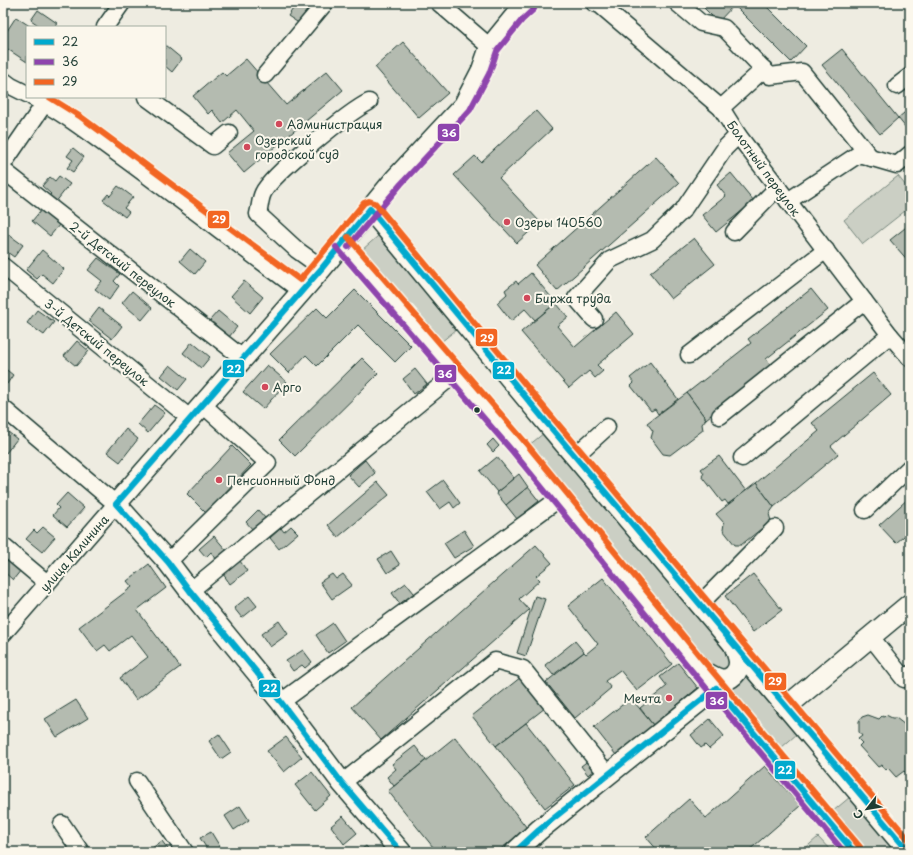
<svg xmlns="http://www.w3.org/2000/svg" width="913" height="855" viewBox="0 0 913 855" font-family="'Playpen Sans',sans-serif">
	<rect width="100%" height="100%" fill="#eeece1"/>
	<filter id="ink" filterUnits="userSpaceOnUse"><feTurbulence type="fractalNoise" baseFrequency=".025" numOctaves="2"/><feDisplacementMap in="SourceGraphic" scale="8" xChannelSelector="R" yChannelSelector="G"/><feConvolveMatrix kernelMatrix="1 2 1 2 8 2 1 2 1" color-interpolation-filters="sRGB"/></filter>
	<g filter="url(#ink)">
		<!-- green -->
		<g fill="#cbcfc4" stroke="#75867c">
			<polygon points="898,176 910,191 910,207 863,244 844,220"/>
			<polygon points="378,236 457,329 441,342 362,250"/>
			<polygon points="544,433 732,656 732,671 715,671 528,446"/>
			<polygon points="745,674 797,734 781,748 730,687"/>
			<polygon points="850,797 896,852 866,852 832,812"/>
			<polygon points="818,837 832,852 801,852"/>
		</g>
		<!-- building -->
		<g fill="#b4bbb0" stroke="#1f3d34">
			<polygon points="297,3 315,3 300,24 288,16"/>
			<polygon points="699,3 732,3 734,5 718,22"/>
			<polygon points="732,3 763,3 806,46 791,62"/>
			<polygon points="38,10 57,23 55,27 41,27 31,20"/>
			<polygon points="16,17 31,27 27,27 27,62 3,46 3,37"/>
			<polygon points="403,42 448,93 419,118 375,67"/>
			<polygon points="165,45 182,59 172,72 165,66"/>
			<polygon points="842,49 898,118 880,134 822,65"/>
			<polygon points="246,59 286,105 327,71 343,90 244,173 227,153 254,131 237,110 222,123 212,110 208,114 193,96 222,72 226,76"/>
			<polygon points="910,108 910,133 898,118"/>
			<polygon points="536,111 552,129 499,178 540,222 517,243 454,175 475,156 481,162"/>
			<polygon points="73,148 84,157 73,172 67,168 73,160 67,156"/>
			<polygon points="656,157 679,183 557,291 535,265"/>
			<polygon points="731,173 754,201 716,232 702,215 726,196 717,185"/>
			<polygon points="59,176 70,184 55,203 48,197 51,194 42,186 50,177 55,181"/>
			<polygon points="118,186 133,197 124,208 129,212 125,217 103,200 108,194 110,196"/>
			<polygon points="42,209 60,224 50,236 32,221"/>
			<polygon points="910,224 910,263 890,240"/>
			<polygon points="5,232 23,245 14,257 3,249 3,235"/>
			<polygon points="694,238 715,264 671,299 650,273"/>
			<polygon points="190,249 205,262 195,274 180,261"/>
			<polygon points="42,250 64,269 53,283 42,274 37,279 26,270"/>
			<polygon points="98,258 120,274 114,281 119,286 109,300 95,289 102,281 88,270"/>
			<polygon points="531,273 556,303 535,320 525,309 511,321 497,303 507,294 505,290 516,281 518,284"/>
			<polygon points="244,281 263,297 250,313 231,296"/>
			<polygon points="811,289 828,310 766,359 771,366 706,419 687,393 751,343 748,339"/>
			<polygon points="355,290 411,346 395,362 358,325 317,366 306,355 289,373 270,354 317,308 327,318"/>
			<polygon points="132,291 152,308 142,320 122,303"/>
			<polygon points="556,303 568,317 557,326 575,347 616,312 634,334 597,365 603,371 595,378 589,371 569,388 521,332"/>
			<polygon points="99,308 122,326 112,339 89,321"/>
			<polygon points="37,310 54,322 44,335 27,323"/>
			<polygon points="218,311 237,327 229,337 210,320"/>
			<polygon points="77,341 89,351 76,366 64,356"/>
			<polygon points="192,342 210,357 201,368 183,353"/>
			<polygon points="362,358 378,374 295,456 279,440"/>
			<polygon points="650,362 678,399 658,414 655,409 651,411 631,386 634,383 630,378"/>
			<polygon points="170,365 187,379 178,390 161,376"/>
			<polygon points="267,365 287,382 263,409 243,392"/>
			<polygon points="3,367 13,375 7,384 3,381"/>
			<polygon points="415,369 427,384 414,394 403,379"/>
			<polygon points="873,373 891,395 831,446 838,454 774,507 756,483 819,431 812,423"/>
			<polygon points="687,393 706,419 702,424 703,430 670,455 663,454 651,438 653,431 647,423"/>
			<polygon points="154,405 165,413 148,433 138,424"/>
			<polygon points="3,428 17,439 6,453 3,450"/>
			<polygon points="126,429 138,439 120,462 107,452"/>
			<polygon points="493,439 499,446 493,452 487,445"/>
			<polygon points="232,446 251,465 206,513 187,494"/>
			<polygon points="719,456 746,491 728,504 725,500 722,502 702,476 704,473 701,469"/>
			<polygon points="497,457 514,478 497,492 480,471"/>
			<polygon points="365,460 375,473 359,487 348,475"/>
			<polygon points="519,474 528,487 506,505 496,493"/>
			<polygon points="443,480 460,503 454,508 450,502 440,509 427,492"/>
			<polygon points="378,482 389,495 338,537 328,525"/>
			<polygon points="756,483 774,507 769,514 771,521 741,545 735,545 723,530 724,523 716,514"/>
			<polygon points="528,487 539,501 517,519 506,505"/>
			<polygon points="67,493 84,508 67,527 53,515 59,508 56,505"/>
			<polygon points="910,497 910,531 896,543 879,525"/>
			<polygon points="258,510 266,519 253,530 246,522"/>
			<polygon points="291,526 298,533 279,549 270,538 281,528 284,532"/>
			<polygon points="43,527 55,537 42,552 26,539 34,530 37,533"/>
			<polygon points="464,530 474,546 454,558 444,543"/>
			<polygon points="214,536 227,551 217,560 211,552 206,557 199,549"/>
			<polygon points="536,545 552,563 536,576 540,580 519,599 529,610 381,740 352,707"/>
			<polygon points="391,551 400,565 387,573 378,559"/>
			<polygon points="9,559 21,570 13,580 3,571 3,565"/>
			<polygon points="240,561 247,571 230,584 223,574"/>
			<polygon points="149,564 166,588 137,610 180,667 136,700 120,678 148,657 131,635 110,651 105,645 97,651 79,627 132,587 127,581"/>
			<polygon points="332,574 336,579 343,574 352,585 332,599 320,582"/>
			<polygon points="753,574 782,610 753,632 725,596"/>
			<polygon points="603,578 672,664 637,691 620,670 605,681 611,688 575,718 546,682 584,652 586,654 598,644 568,606"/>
			<polygon points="406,583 414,593 400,604 392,593"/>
			<polygon points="249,596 257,606 242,618 234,608"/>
			<polygon points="535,596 545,599 526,656 517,653"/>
			<polygon points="279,621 288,634 270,647 261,634"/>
			<polygon points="333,623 345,641 328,653 316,635"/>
			<polygon points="575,641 584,652 553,675 545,665"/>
			<polygon points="303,650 312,662 305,668 302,665 293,671 286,661"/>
			<polygon points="678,663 698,688 653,725 640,708 667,686 660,677"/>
			<polygon points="521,677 545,708 496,746 472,716"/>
			<polygon points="631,698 653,725 616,755 594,727"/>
			<polygon points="76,700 88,718 57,737 45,719"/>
			<polygon points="868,715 879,719 882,716 884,717 886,715 892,718 896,718 905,725 905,728 909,734 908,736 910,738 910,776 909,776 904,771 896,777 888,768 886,770 882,765 878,767 859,746 862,743 858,739 862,736 859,732 859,721 862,717"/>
			<polygon points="710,719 724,736 709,749 705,745 701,748 691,735"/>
			<polygon points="526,723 575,785 545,808 496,746"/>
			<polygon points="219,734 231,752 221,759 209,741"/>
			<polygon points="286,737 302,757 284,772 267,751"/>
			<polygon points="455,737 527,828 497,852 437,852 388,791"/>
			<polygon points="415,746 426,760 394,786 387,777 396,769 392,764"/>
			<polygon points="589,760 596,768 588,775 581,766"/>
			<polygon points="765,766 800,806 747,852 659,852 646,837 689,799 706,818"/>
			<polygon points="312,772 331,796 315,810 295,785"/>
			<polygon points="240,806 249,820 234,830 225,816"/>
			<polygon points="343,816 357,833 344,844 331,826"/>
			<polygon points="211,832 222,850 219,852 209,852 200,838"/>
			<polygon points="162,841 170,852 154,852 152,848"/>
			<polygon points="366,846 371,852 358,852"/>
		</g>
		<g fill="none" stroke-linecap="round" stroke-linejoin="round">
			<defs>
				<g id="minor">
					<polyline points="439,3 490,47"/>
					<polyline points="594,3 600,5 721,108 738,135 788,201 890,335 910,358"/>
					<polyline points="677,3 701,23 724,28 770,76 802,72 871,158"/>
					<polyline points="105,27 122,3"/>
					<polyline points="265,75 325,3"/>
					<polyline points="3,80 11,86 27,94"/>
					<polyline points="897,86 910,76"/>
					<path d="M32,97C63,112 90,134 118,154C180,199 240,246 301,291"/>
					<polyline points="146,97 213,146 229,133"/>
					<polyline points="721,108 764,69"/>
					<polyline points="3,164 49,97"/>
					<polyline points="3,170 244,359"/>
					<polyline points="788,201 859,154 897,165 910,154"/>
					<polyline points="734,232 778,187"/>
					<polyline points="3,266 191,419"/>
					<path d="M322,268L297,250L258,214C260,207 260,199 263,193C271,175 350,111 369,102"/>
					<polyline points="594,319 576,298 610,260 652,240 683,210 725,148 738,135"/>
					<polyline points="689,355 826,250"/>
					<polyline points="3,408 116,504 3,634"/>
					<polyline points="720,416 864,301"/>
					<polyline points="575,456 607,427"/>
					<polyline points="742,458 890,335"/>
					<polyline points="865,510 910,467"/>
					<polyline points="3,546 47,583"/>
					<polyline points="168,562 268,463 203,405"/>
					<polyline points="190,591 456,373"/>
					<polyline points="700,604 775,528"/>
					<polyline points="871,637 904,679 910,674"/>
					<polyline points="281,702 560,498"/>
					<polyline points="137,781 185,852"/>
					<polyline points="342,783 495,661 523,669 608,775"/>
					<polyline points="62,824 81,852"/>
				</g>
				<g id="major">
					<polyline points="370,209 547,423 909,852"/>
					<polyline points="342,242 519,447 697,665 854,852"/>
					<path d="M701,670C707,673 713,677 719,679C730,682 740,672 739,661C738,655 736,650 734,645"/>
					<polyline points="786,707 910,604"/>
					<polyline points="401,852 342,783 281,702 190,591 168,562 116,504 322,268 395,179 464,105 482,70 490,47 516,15 528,3"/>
					<polyline points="515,852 539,830 716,688"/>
				</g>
			</defs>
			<!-- minor casing -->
			<use href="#minor" stroke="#1f3d34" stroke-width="19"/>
			<!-- major casing -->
			<use href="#major" stroke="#1f3d34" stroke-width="23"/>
			<!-- minor -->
			<use href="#minor" stroke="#fbf7ec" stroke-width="16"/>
			<!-- major -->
			<use href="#major" stroke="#fbf7ec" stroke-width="20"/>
			<defs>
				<g id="bus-1">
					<polyline points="716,688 854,852"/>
					<polyline points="401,852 342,783 281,702 190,591 168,562 116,504 322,268 370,209 547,423 909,852"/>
					<polyline points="515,852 539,830 716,688"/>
				</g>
				<g id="bus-2">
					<polyline points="336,247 513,452 691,670 844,852"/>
					<polyline points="348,247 401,184 470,110 489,74 497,51 522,20 534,9"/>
				</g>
				<g id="bus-3">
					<polyline points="49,97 81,117 123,148 300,280 364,203 369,201 375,203 553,418 910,841"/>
					<polyline points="348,237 525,442 703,660 860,847"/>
				</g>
			</defs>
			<!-- bus-1 casing -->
			<use href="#bus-1" stroke="#fbf7ec" stroke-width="9"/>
			<!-- bus-2 casing -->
			<use href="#bus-2" stroke="#fbf7ec" stroke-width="9"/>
			<!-- bus-3 casing -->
			<use href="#bus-3" stroke="#fbf7ec" stroke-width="9"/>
			<!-- bus-1 -->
			<use href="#bus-1" stroke="#00a9ce" stroke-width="6"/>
			<!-- bus-2 -->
			<use href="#bus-2" stroke="#8e44ad" stroke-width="6"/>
			<!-- bus-3 -->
			<use href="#bus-3" stroke="#f26522" stroke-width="6"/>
		</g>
	</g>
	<!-- markers -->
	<g fill="#d1495b" stroke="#fbf7ec" stroke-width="1.5">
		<circle cx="279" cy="124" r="4"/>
		<circle cx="247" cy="147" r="4"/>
		<circle cx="507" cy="222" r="4"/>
		<circle cx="527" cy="298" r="4"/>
		<circle cx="265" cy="387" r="4"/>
		<circle cx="219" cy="480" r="4"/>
		<circle cx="669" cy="698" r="4"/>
	</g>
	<circle fill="#1f3d34" stroke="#fbf7ec" stroke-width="1.5" cx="477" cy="410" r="3.5"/>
	<g text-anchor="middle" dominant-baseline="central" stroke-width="4" stroke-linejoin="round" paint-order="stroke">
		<!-- poi labels -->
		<g font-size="12" fill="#1f3d34" stroke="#fbf7ec" text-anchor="start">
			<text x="287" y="124">Администрация</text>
			<text x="255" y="140">Озерский<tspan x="255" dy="14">городской суд</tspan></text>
			<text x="515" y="222">Озеры 140560</text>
			<text x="535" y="298">Биржа труда</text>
			<text x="273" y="387">Арго</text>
			<text x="227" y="480">Пенсионный Фонд</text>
			<text x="661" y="698" text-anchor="end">Мечта</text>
		</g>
		<!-- street labels -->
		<g font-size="12" fill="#1f3d34" stroke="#fbf7ec">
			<text transform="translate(764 168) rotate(54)">Болотный переулок</text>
			<text transform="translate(123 264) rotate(38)">2-й Детский переулок</text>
			<text transform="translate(97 342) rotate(39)">3-й Детский переулок</text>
			<text transform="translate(74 553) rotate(-49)">улица Калинина</text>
		</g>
	</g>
	<g stroke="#fbf7ec" stroke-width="1.5">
		<rect x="437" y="123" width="23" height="19" rx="4" fill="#8e44ad"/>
		<rect x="207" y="210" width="23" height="19" rx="4" fill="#f26522"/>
		<rect x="475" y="328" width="23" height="19" rx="4" fill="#f26522"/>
		<rect x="222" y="359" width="23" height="19" rx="4" fill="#00a9ce"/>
		<rect x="492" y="361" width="23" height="19" rx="4" fill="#00a9ce"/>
		<rect x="434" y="364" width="23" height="19" rx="4" fill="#8e44ad"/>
		<rect x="764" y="672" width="23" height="19" rx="4" fill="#f26522"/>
		<rect x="258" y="679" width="23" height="19" rx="4" fill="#00a9ce"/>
		<rect x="705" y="691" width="23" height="19" rx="4" fill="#8e44ad"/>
		<rect x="774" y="760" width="22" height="20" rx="4" fill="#00a9ce"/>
	</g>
	<g font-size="11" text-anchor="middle" font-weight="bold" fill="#fff">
		<text x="449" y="137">36</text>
		<text x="219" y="223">29</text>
		<text x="487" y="342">29</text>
		<text x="234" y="373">22</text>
		<text x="504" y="374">22</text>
		<text x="445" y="378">36</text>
		<text x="775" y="685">29</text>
		<text x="270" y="692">22</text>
		<text x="717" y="705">36</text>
		<text x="785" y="774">22</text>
	</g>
	<!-- margin -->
	<rect width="913" height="855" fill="none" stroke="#fbf7ec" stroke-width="16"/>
	<rect x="8" y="8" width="897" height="839" fill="none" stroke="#1f3d34" stroke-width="1.5" filter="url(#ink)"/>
	<!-- legend -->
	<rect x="26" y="26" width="140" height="72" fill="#fbf7ec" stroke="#a3ada2"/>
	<rect x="34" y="39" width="20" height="6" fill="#00a9ce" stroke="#a3ada2"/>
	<text x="62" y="46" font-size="12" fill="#1f3d34">22</text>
	<rect x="34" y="59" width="20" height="6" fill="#8e44ad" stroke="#a3ada2"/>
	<text x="62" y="66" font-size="12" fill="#1f3d34">36</text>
	<rect x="34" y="79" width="20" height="6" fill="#f26522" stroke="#a3ada2"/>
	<text x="62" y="86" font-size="12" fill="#1f3d34">29</text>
	<!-- north arrow -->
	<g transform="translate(867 809) rotate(239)" stroke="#fbf7ec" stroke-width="3" paint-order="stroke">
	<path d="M0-3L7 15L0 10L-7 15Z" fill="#1f3d34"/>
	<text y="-6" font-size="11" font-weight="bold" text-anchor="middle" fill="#1f3d34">С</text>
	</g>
</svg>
